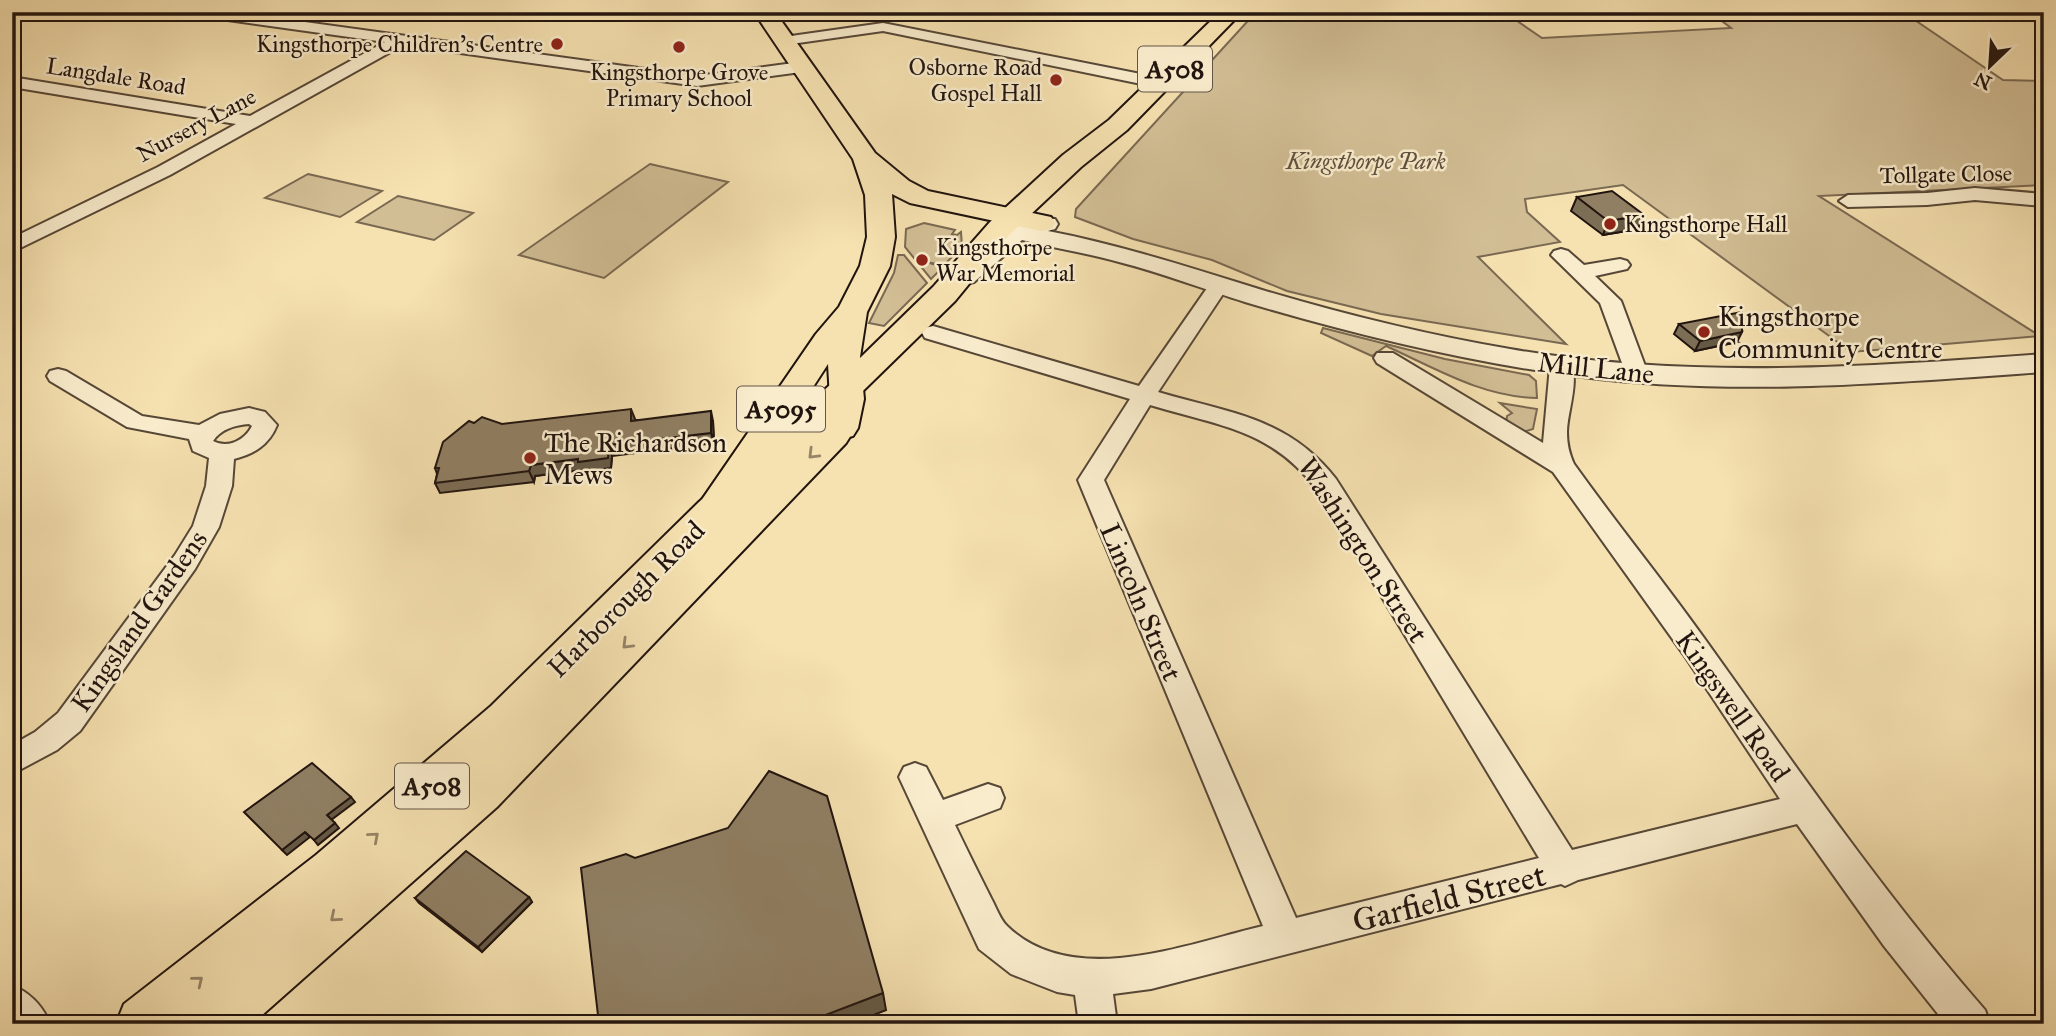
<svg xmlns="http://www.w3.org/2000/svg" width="2056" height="1036" viewBox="0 0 2056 1036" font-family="'IM FELL Great Primer',serif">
	<rect width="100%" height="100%" fill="#f6e1b0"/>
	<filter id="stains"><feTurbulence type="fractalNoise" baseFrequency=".00286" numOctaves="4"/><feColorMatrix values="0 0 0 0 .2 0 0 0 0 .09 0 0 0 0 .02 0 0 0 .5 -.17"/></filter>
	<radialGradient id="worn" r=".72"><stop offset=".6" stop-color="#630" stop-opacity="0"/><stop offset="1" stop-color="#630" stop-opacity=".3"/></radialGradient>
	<!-- green -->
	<g fill="#d2be95" stroke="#7a6952" stroke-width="2">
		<polygon points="1256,12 1504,12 1542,38 1731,28 1710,12 1903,12 2003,80 2044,81 2044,185 1819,196 2040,336 1851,352 1623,185 1525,199 1527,212 1560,242 1478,257 1566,344 1381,314 1287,291 1212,260 1133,239 1075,217 1076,209"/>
		<polygon points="650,164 728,182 604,278 519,255"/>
		<polygon points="308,174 382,191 340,217 265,198"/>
		<polygon points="398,196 473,213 434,240 357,222"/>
		<polygon points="924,223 955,230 952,234 957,235 961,232 962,247 944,265 926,262 943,267 931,279 905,247 906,229"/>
		<polygon points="898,255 904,255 927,283 884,326 869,323 894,273"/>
		<path d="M1323,328L1445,359L1529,375L1536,381L1537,398C1482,397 1435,368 1386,346L1372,356L1321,333Z"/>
		<polygon points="1500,403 1537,409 1533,429 1523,432 1506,424 1507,416 1512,413"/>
	</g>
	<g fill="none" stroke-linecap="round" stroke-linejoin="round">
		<defs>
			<g id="minor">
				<polygon points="192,12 232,12 697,76 801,62 809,67 801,72 697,86 403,45 170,175 12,252 12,238 158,167 236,124 12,87 12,77 250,116 385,42 199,16"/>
				<polygon points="883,23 1161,78 1169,83 1161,88 883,31 784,45 777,41 784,37"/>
				<polygon points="1975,188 2044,194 2044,206 1975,200 1927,205 1848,207 1839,201 1848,195 1927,193"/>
				<polygon points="1561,249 1568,251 1584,265 1620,259 1627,261 1630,265 1627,269 1595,276 1621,301 1648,374 1645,379 1629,379 1626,374 1600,303 1551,255 1554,251"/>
				<path d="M1219,279L1226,281L1229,285L1158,392C1229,413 1288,417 1336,479L1572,850L1780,799L1684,655L1553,472L1377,363L1374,358L1377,353H1393L1543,443L1550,366L1553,361H1569C1581,378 1567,412 1567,432C1567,444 1569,453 1574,464C1616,523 1662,579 1704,638C1795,765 1882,892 1985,1010L1990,1024H1946L1884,946L1797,824L1578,880L1565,886L1561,884L1151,989L1113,994L1117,1024H1079L1075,995L1057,992L1011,974L979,949L899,777L904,767L915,763L926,767L943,800L988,784L1000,788L1004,798L1000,808L955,825C967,850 979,874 991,898C996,907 1000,919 1007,926C1073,990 1186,944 1263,926L1078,480L1130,399L925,338L922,333L925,328L933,326L1139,386L1212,281ZM1150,405C1219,426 1272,429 1318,491L1539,858L1296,918L1104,480Z"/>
				<path d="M58,369L66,371L142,416L199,425L220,414L249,408L265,412L277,425C269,445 254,454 234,459L232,486L219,527L195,569L80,731L57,750L12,774V745L35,732L58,713L175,555L193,526L206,486L209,458L193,451L189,439L127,427L50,381L47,376L50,371ZM249,424L252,426C245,440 228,449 213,441C221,429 235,425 249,424Z"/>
				<path d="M12,985C30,993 43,1006 50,1024H12Z"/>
			</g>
			<path id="tertiary" d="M1036,217L1055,219L1058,224L1055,229L1048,231C1121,245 1191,268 1262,290C1343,314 1426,335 1510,349C1686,380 1866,367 2044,354V372C1889,383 1730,397 1575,376C1463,361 1353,334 1245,302C1203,289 1162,273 1119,262C1087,253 1054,248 1022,240L974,282L965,284L956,282L952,276L956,270C981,249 1003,225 1036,217Z"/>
			<polygon id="primary" points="754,12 775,12 875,153 909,181 928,191 1051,217 1055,223 1051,229 1041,231 910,203 892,194 895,237 890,266 867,312 860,357 864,399 858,428 853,436 840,439 827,436 822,428 830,399 828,364 733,510 720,514 707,510 701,501 816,334 839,307 860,266 867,237 865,195 853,159"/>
			<polygon id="trunk" points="1220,12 1242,12 1127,130 1081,167 1010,234 955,301 828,425 846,427 851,435 846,443 497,807 252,1024 116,1024 124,1004 316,855 491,706 699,502 859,359 933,287 990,222 1063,155 1109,120"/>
		</defs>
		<!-- minor casing -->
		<use href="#minor" stroke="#564737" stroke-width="4"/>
		<!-- tertiary casing -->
		<use href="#tertiary" stroke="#564737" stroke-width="4"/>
		<!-- primary casing -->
		<use href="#primary" stroke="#21140f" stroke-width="4"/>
		<!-- trunk casing -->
		<use href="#trunk" stroke="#21140f" stroke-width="4"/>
		<!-- minor -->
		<use href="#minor" fill="#f9eccc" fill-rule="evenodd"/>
		<!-- tertiary -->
		<use href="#tertiary" fill="#f9eccc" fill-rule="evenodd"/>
		<!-- primary -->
		<use href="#primary" fill="#f6e1b0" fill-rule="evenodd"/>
		<!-- trunk -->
		<use href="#trunk" fill="#f6e1b0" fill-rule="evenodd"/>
	</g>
	<!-- wall -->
	<g fill="#7c6d55" stroke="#21140f" stroke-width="2">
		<polygon points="1577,197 1638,229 1603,235 1571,211"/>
		<polygon points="1679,324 1737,342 1695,351 1674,334"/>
		<polygon points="635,420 713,421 714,443 612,456 611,468 582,472 581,470 535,476 534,482 440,493 435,483 437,474 435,468 474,423 502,424"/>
		<polygon points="529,897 532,902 482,952 419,903 415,898"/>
	</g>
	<!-- shaded-wall -->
	<g fill="#655945" stroke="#21140f" stroke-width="2">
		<polygon points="1644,215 1638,229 1603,235 1608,221"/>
		<polygon points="1742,332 1737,342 1695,351 1700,341"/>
		<polygon points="631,409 635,419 634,431 631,421"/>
		<polygon points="711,411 713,421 714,443 711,433"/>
		<polygon points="609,445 612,456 611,468 582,472 581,470 535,476 534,482 529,471 531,465 578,459"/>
		<polygon points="351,797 355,802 331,820 327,815"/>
		<polygon points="335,823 339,828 318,845 314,840"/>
		<polygon points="305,832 310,837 287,855 282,850"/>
		<polygon points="529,897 532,902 482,952 478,947"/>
		<polygon points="883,993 886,1010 851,1024 822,1024 820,1017"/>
	</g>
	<!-- building -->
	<g fill="#907f63" stroke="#21140f" stroke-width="2">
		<polygon points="1612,191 1644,215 1608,221 1577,197"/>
		<polygon points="1742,312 1742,332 1700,341 1679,324"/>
		<polygon points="631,409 631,421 711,411 711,433 609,445 608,458 578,462 578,459 531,465 529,471 435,483 439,468 435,468 443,442 469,421 474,423 482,417 502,424"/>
		<polygon points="312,763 351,797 327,815 335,823 314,840 305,832 282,850 244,812"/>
		<polygon points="769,771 827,796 883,993 820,1017 822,1024 599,1024 581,868 626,854 635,858 728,828"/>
		<polygon points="466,851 529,897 478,947 415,898"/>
	</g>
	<!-- one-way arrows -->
	<defs><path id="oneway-chevron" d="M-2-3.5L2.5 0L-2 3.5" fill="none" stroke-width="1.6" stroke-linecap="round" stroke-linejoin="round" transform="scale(1.75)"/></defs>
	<g stroke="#968568">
		<use href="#oneway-chevron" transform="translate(813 454) rotate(135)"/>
		<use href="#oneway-chevron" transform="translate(627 644) rotate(135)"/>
		<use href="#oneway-chevron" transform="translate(374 837) rotate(-41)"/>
		<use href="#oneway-chevron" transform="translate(335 917) rotate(140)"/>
		<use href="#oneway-chevron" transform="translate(198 981) rotate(-39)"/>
	</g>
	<!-- markers -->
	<g fill="#8f2418" stroke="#f9eccc" stroke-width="2.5">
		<circle cx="557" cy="44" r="7"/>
		<circle cx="679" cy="47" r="7"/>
		<circle cx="1056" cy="80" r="7"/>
		<circle cx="1610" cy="224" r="7"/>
		<circle cx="922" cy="260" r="7"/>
		<circle cx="1704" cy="332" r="7"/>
		<circle cx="530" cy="458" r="7"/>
	</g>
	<g text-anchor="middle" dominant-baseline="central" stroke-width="5" stroke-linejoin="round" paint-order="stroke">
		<!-- far-poi labels -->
		<g font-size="23" fill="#21140f" stroke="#f9eccc" text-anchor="end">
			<text x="543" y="44">Kingsthorpe Children's Centre</text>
			<text x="1042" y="67">Osborne Road<tspan x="1042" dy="26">Gospel Hall</tspan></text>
			<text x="679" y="72" text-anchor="middle">Kingsthorpe Grove<tspan x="679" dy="26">Primary School</tspan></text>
			<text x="1624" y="224" text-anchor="start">Kingsthorpe Hall</text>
			<text x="936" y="247" text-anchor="start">Kingsthorpe<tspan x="936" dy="26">War Memorial</tspan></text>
		</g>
		<!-- far-street labels -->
		<g font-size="23" fill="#21140f" stroke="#f9eccc">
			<text transform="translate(116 76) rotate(9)">Langdale Road</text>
			<text transform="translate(196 125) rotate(-28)">Nursery Lane</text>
			<text transform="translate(1946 174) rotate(-1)">Tollgate Close</text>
		</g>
		<!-- far-park labels -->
		<g font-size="23" font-style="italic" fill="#5f503e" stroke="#f9eccc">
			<text x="1366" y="161">Kingsthorpe Park</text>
		</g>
		<!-- shield labels -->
		<g fill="#f9eccc" stroke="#625548" stroke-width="2">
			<rect x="1138" y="46.5" width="74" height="45" rx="5"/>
			<rect x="737" y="386.5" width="88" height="45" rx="5"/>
			<rect x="395" y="763.5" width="74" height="45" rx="5"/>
		</g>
		<g font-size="26" font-weight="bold" fill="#21140f">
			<text x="1175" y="69">A508</text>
			<text x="781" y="409">A5095</text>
			<text x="432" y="786">A508</text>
		</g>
		<!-- poi labels -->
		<g font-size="28" fill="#21140f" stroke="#f9eccc" text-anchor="start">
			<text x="1718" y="316">Kingsthorpe<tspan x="1718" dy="32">Community Centre</tspan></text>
			<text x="544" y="442">The Richardson<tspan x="544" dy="32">Mews</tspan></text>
		</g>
		<!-- street labels -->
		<g font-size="28" fill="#21140f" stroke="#f9eccc">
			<text transform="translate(1596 368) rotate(6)">Mill Lane</text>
			<text transform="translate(1363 550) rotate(57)">Washington Street</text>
			<text transform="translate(626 599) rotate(-45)">Harborough Road</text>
			<text transform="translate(1141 602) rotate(67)">Lincoln Street</text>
			<text transform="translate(139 621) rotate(-55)">Kingsland Gardens</text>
			<text transform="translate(1733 706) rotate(55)">Kingswell Road</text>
		</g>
		<!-- near-street labels -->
		<g font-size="33" fill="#21140f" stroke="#f9eccc">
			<text transform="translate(1449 898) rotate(-14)">Garfield Street</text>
		</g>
	</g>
	<!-- margin -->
	<rect width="2056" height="1036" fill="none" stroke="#f6e1b0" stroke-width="42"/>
	<rect x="14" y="14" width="2028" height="1008" fill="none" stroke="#21140f" stroke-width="3.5"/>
	<rect x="21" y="21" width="2014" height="994" fill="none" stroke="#21140f" stroke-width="2"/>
	<!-- north arrow -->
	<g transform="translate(1990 66) rotate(205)" stroke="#f9eccc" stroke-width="5" paint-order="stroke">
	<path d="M0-5L12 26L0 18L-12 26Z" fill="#21140f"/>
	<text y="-10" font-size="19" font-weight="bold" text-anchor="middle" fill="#21140f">N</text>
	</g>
	<rect width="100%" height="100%" filter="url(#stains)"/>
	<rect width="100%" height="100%" fill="url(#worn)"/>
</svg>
